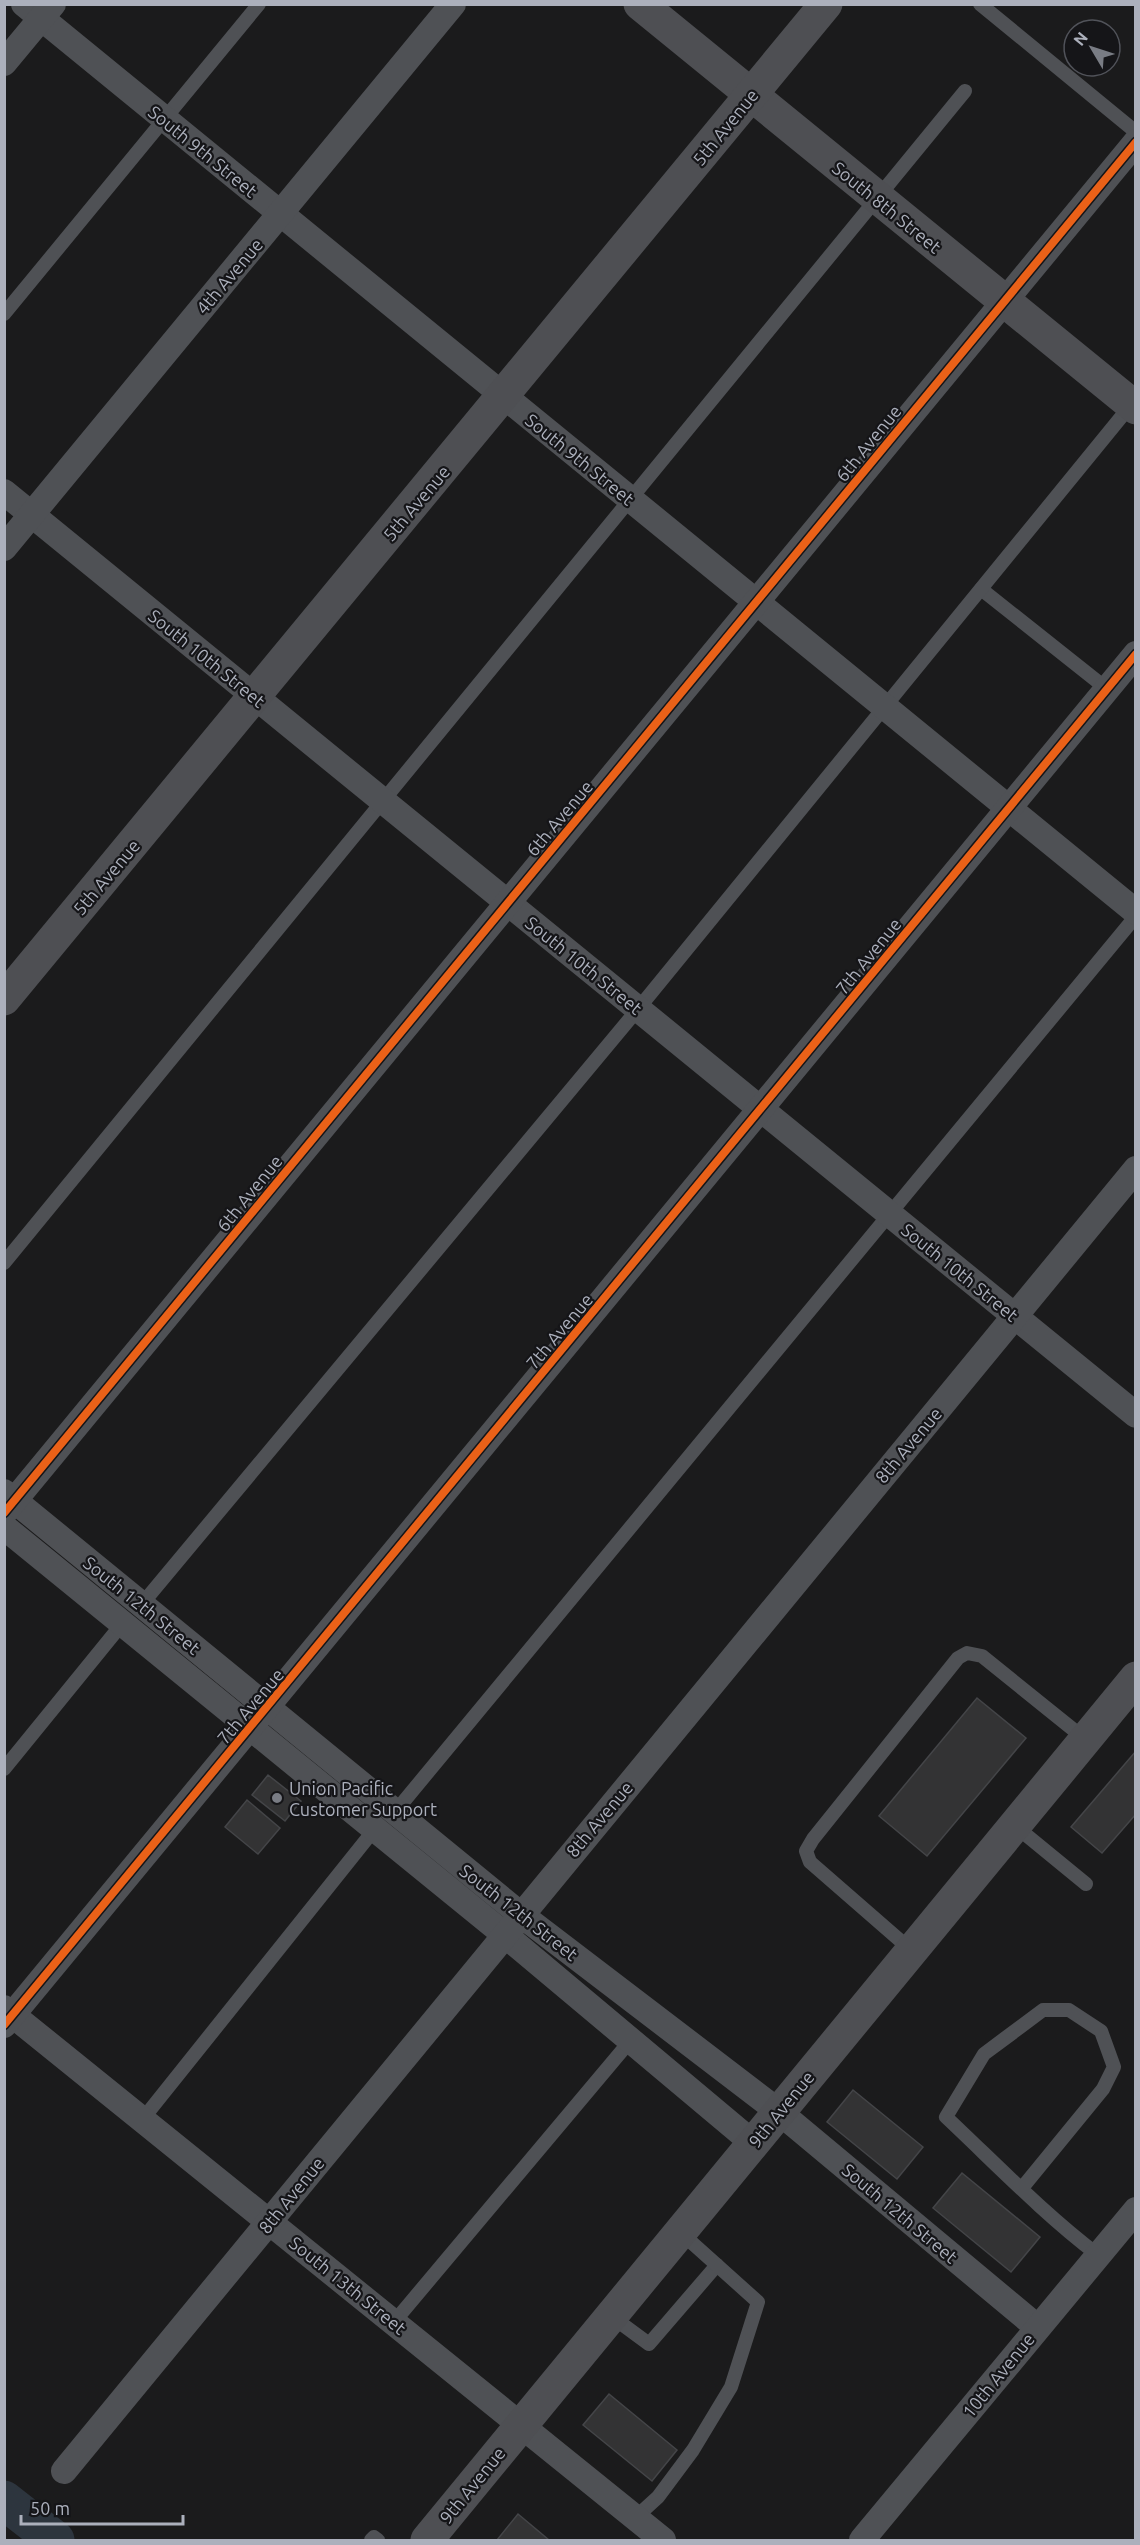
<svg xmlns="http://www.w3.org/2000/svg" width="1140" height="2545" viewBox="0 0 1140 2545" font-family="Ubuntu,sans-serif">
	<rect width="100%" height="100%" fill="#1b1b1c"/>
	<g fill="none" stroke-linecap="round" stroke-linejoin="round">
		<!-- river -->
		<polyline stroke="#2d353e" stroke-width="39" points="4,2500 55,2540"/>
	</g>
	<!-- building -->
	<g fill="#333334" stroke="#444548" stroke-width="1.5">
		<polygon points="977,1698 1026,1738 927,1856 879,1816"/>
		<polygon points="1136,1751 1136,1814 1102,1853 1071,1827"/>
		<polygon points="268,1775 301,1801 285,1821 252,1795"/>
		<polygon points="247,1800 280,1828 258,1854 225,1827"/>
		<polygon points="853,2090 923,2147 897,2179 827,2122"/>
		<polygon points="962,2173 1040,2237 1011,2272 933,2208"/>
		<polygon points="609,2394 677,2450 652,2481 583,2425"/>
		<polygon points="518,2514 549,2540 497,2540"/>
	</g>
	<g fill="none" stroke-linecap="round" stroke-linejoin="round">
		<!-- lane -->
		<g stroke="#4f5155" stroke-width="14">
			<polyline points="980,4 1136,132"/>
			<polyline points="4,314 259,4"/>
			<polyline points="981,589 1107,689"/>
			<polyline points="4,1263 965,91"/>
			<polyline points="142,1604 638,1009 1131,405"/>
			<polyline points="4,1769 122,1624"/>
			<polyline points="395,1812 1136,916"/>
			<polyline points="1014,1825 1086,1884"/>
			<polyline points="911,1950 810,1862 806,1851 813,1839 958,1658 967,1653 982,1656 1085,1739"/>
			<polyline points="142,2120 374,1830"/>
			<path d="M1022,2188L1103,2089L1114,2067L1101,2031L1069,2010H1043L984,2054L946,2117C996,2164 1044,2214 1098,2255"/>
			<polyline points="611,2316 649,2344 717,2265"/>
			<polyline points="394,2322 631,2040"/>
			<polyline points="635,2518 658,2497 693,2450 731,2387 758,2302 680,2232"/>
			<polyline points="371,2540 374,2537 378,2540"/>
		</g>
		<!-- street -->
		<g stroke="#4f5155" stroke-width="26">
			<polyline points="24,4 1136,912"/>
			<polyline points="4,63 53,4"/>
			<polyline points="4,492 1136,1415"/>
			<polyline points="4,548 453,4"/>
			<polyline points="4,1492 520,1914 778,2111 1037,2327"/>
			<polyline points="4,1513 1136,142"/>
			<polyline points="4,1527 505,1935 753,2143"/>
			<polyline points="4,2008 663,2540"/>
			<polyline points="4,2025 1136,654"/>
			<polyline points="64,2471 1136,1169"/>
			<polyline points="862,2540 1136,2210"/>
		</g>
		<!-- secondary -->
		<g stroke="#4e4f53" stroke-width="33">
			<polyline points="640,4 1136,408"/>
			<polyline points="4,999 826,4"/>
			<polyline points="427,2540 1136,1678"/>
		</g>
		<defs>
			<g id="cycleway">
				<polyline points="4,1513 1136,142"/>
				<polyline points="4,2025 1136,654"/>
			</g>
		</defs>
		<!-- cycleway casing -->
		<use href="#cycleway" stroke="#151518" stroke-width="11"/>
		<!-- cycleway -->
		<use href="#cycleway" stroke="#ea6118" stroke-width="8"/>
	</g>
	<!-- markers -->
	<circle fill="#797c84" stroke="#151518" stroke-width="2" cx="277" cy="1798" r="6"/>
	<g text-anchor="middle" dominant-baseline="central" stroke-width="4.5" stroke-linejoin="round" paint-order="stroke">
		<!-- street labels -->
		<g font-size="18" fill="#acb0bc" stroke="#151518">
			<text transform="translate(725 127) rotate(-51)">5th Avenue</text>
			<text transform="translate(203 151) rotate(39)">South 9th Street</text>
			<text transform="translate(887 207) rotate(39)">South 8th Street</text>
			<text transform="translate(229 276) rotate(-50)">4th Avenue</text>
			<text transform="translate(868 443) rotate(-51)">6th Avenue</text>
			<text transform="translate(580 459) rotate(39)">South 9th Street</text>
			<text transform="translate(416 503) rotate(-50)">5th Avenue</text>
			<text transform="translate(207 658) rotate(39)">South 10th Street</text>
			<text transform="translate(559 818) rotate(-50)">6th Avenue</text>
			<text transform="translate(106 877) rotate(-50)">5th Avenue</text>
			<text transform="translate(868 956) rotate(-51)">7th Avenue</text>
			<text transform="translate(584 965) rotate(39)">South 10th Street</text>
			<text transform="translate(249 1193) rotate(-51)">6th Avenue</text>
			<text transform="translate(960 1272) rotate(39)">South 10th Street</text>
			<text transform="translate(559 1331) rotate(-50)">7th Avenue</text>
			<text transform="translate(908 1445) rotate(-50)">8th Avenue</text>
			<text transform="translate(142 1605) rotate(39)">South 12th Street</text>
			<text transform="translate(250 1706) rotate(-50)">7th Avenue</text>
			<text transform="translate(599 1819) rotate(-50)">8th Avenue</text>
			<text transform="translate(519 1912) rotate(38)">South 12th Street</text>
			<text transform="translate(781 2109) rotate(-51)">9th Avenue</text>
			<text transform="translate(291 2195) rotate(-51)">8th Avenue</text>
			<text transform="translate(900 2213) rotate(40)">South 12th Street</text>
			<text transform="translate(348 2285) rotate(39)">South 13th Street</text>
			<text transform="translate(998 2375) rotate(-51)">10th Avenue</text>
			<text transform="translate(472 2485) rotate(-51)">9th Avenue</text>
		</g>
		<!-- poi labels -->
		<g font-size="18" fill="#acb0bc" stroke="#151518" text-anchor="start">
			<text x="289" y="1788">Union Pacific<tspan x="289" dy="21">Customer Support</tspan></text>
		</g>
	</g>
	<!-- border -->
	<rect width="1140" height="2545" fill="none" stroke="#acb0bc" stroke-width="12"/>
	<!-- north arrow -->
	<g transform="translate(1092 48) rotate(309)"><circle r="28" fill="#151518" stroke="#51535a" stroke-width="1.5"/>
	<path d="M0-4.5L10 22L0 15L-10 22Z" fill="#797c84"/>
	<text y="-9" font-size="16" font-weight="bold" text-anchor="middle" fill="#acb0bc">N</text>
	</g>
	<!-- scale -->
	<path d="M21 2515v9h162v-9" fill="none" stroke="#acb0bc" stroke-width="3"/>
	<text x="30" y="2515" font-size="18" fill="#acb0bc" stroke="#151518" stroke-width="4.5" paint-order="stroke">50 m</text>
</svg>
